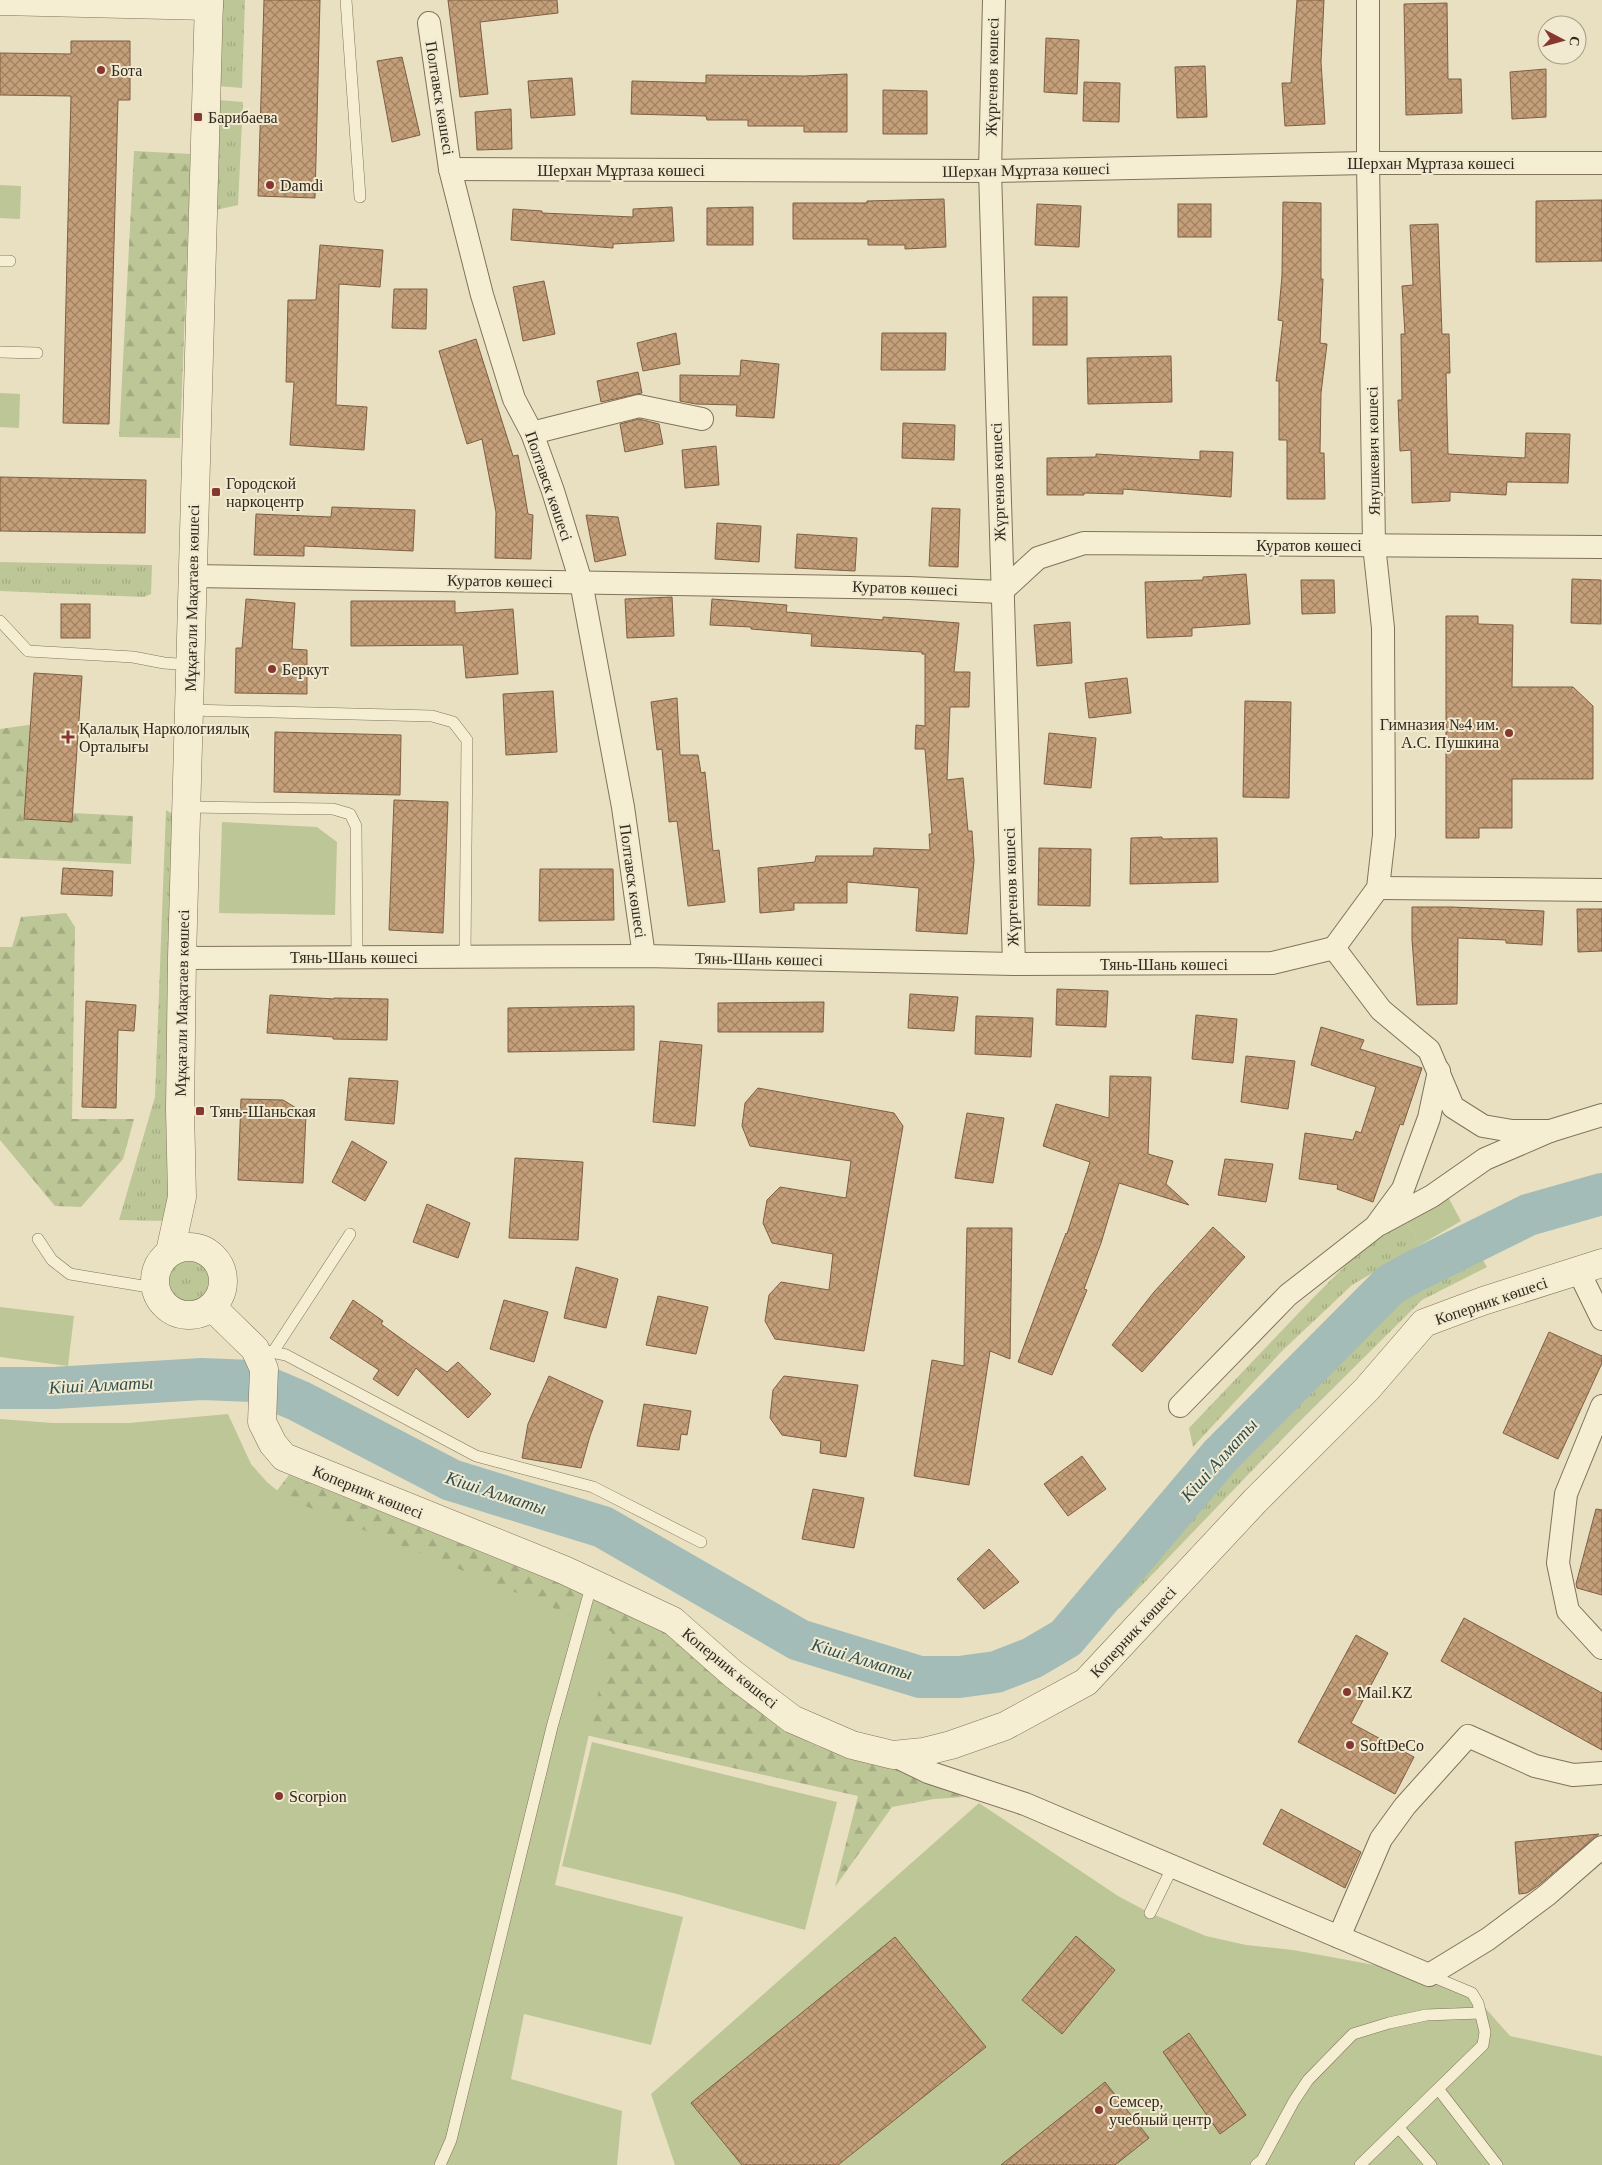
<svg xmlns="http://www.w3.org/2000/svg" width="1602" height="2165" viewBox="0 0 1602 2165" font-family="Georgia,serif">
	<defs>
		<pattern id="grass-tufts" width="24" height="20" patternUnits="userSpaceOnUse" patternTransform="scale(1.25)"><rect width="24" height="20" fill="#bdc696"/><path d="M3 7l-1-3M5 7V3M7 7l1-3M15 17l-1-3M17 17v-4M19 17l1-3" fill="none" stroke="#a3aa81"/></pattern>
		<pattern id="forest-firs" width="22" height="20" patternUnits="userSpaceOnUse" patternTransform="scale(1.25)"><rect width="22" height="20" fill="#bdc696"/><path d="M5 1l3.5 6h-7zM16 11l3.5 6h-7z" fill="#a3aa81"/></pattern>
		<pattern id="building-cross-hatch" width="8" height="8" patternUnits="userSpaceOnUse" patternTransform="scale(1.25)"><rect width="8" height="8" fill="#c49f7a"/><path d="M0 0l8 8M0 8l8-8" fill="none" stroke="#a08263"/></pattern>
	</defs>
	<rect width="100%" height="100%" fill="#e9e0c1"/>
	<!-- grass -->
	<g fill="url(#grass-tufts)">
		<polygon points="220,0 245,0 242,88 218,86"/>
		<polygon points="218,100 243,102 238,205 216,210"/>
		<polygon points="0,562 152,565 151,594 144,597 0,591"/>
		<polygon points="166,810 178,817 167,1221 119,1220 155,1097"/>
		<polygon points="1405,1219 1420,1245 1352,1285 1282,1351 1193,1447 1189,1428 1311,1300 1357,1254"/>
		<polygon points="1476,1248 1487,1267 1422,1300 1293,1428 1120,1608 1107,1598 1223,1464 1414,1282"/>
		<circle cx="190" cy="1283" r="26"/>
	</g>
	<!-- forest -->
	<g fill="url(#forest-firs)">
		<polygon points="134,151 191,154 180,438 119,437"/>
		<polygon points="35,724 24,819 71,822 72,813 133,816 131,864 0,858 0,729"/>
		<polygon points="66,913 75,927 72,1119 134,1119 123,1159 81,1207 55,1206 0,1140 0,947 12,947 21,917"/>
		<polygon points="289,1475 661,1624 774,1721 816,1746 893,1768 964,1797 934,1799 892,1807 835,1887 858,1796 581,1734 272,1497"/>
	</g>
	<!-- green -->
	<g fill="#bdc696">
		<polygon points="0,185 21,186 20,219 0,218"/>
		<polygon points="0,393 20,394 19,428 0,427"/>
		<polygon points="222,822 317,827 337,842 335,915 219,913"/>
		<polygon points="1447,1195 1461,1221 1420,1245 1405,1219"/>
		<polygon points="0,1307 74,1316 68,1366 0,1357"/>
		<polygon points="228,1414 251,1464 267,1482 286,1498 612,1632 555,1885 683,1917 651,2045 524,2014 511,2079 622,2111 617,2165 0,2165 0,1419 53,1423 129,1423"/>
		<polygon points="592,1742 837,1802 805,1930 677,1894 562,1866"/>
		<polygon points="979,1803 1118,1896 1150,1913 1206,1936 1246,1945 1293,1950 1429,1975 1472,1993 1510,2036 1602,2056 1602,2165 675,2165 651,2094"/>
	</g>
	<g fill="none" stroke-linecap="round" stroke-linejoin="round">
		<!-- river -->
		<polyline stroke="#a3bcb7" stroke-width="42" points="0,1388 54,1388 202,1379 252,1381 299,1401 451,1480 603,1527 799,1640 920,1677 959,1677 996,1672 1032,1658 1066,1638 1220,1456 1390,1285 1413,1272 1528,1215 1602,1194"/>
	</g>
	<!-- building -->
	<g fill="url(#building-cross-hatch)" stroke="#7e5f42">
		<polygon points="264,0 320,0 315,198 258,196"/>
		<polygon points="448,0 557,0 558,13 480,22 488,94 460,97"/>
		<polygon points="1297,0 1324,0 1321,62 1325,124 1285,126 1282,83 1291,83"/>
		<polygon points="1447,3 1448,79 1461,79 1462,113 1406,115 1404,4"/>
		<polygon points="1046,38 1079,40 1077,94 1044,92"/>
		<polygon points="71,41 130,41 130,100 118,100 109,424 63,423 71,96 0,95 0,53 71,54"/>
		<polygon points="402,57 420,135 392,142 377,61"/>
		<polygon points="1205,66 1207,117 1177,118 1175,67"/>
		<polygon points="1546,69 1546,117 1512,119 1510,72"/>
		<polygon points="847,74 847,132 804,132 804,126 748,126 748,120 707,120 706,116 631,114 632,81 706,83 706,75 804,76"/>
		<polygon points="572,78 575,115 531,118 528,81"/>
		<polygon points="1084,82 1120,83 1119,122 1083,121"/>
		<polygon points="883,90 927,91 927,134 883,134"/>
		<polygon points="511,109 512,149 477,150 475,112"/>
		<polygon points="944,199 946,247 905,249 905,245 868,245 868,239 793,239 793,203 867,203 867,201"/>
		<polygon points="1602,200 1602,261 1536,262 1536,201"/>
		<polygon points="1283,202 1321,203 1321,279 1323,279 1320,343 1327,344 1321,393 1320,453 1324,453 1325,499 1287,499 1287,440 1279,440 1279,381 1276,381 1283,321 1278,320 1282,276"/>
		<polygon points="1037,204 1081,206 1079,247 1035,245"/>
		<rect x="1178" y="204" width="33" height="33"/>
		<polygon points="672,207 674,241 613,244 613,248 511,240 513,209 542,211 542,213 633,217 633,209"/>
		<polygon points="753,207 753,245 707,245 707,208"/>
		<polygon points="1438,224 1442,334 1449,334 1450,373 1446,373 1448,454 1525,458 1526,433 1570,434 1568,483 1507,482 1506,495 1450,492 1450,501 1412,503 1411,450 1400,451 1398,400 1402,400 1401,334 1405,334 1402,286 1413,285 1410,225"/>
		<polygon points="320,245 383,250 380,287 339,284 336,405 367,407 364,450 290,445 294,382 286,382 288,300 316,300"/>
		<polygon points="544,281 555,334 523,341 513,287"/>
		<polygon points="394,289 427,289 426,329 392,328"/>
		<rect x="1033" y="297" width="34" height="48"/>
		<polygon points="676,333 680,364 643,371 637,343"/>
		<polygon points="882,333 946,333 945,370 881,370"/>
		<polygon points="476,339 513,456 518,455 528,514 533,515 531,559 495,558 496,512 482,439 467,444 439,351"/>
		<polygon points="1171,356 1172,402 1088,404 1087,358"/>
		<polygon points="741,360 779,364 774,418 736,416 737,405 696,404 680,401 680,375 740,376"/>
		<polygon points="638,372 642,393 601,402 597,381"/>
		<polygon points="639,419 659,424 663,444 625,452 620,424"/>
		<polygon points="903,423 955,425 954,460 902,458"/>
		<polygon points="716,446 719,485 685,488 682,450"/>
		<polygon points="1200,451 1233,452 1231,497 1123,489 1123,494 1084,493 1084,495 1047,495 1047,458 1096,457 1096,454 1200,460"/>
		<polygon points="0,477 146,480 145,533 0,531"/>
		<polygon points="332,507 415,510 413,551 304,546 304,556 254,555 256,514 331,517"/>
		<polygon points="932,508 960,509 958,567 929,566"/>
		<polygon points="586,515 618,517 626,555 595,562"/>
		<polygon points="717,523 761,526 759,562 715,559"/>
		<polygon points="797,534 857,538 855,571 795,568"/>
		<polygon points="1246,574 1250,624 1192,628 1192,636 1147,638 1145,582 1203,580 1203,577"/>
		<polygon points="1572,579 1601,580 1601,624 1571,623"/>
		<polygon points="1301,580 1334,580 1335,613 1302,614"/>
		<polygon points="672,597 674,636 627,638 625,599"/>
		<polygon points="246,599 295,603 292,649 307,650 307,694 235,693 236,648 242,648"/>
		<polygon points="712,599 787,605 786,612 883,620 883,617 959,623 954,672 970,672 969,707 950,707 947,780 963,778 968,831 972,831 974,861 967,934 916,931 919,888 847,882 847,903 794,903 794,910 760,913 758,868 815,862 816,856 873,856 874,848 930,850 929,834 932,834 925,749 915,749 916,725 925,726 925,654 922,654 922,652 811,646 812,634 751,629 751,627 710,625"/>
		<polygon points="351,601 455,601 455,613 513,609 518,674 466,678 463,645 351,646"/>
		<rect x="61" y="604" width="29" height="34"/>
		<polygon points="1446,616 1478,616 1478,624 1513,625 1512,687 1573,687 1593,706 1593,779 1512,779 1512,828 1479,828 1479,838 1446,838"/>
		<polygon points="1070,622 1072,663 1037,666 1034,625"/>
		<polygon points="34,673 82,676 72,822 24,819"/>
		<polygon points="1127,678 1131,713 1089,718 1085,683"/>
		<polygon points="553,691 557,752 506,755 503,694"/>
		<polygon points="677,698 680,755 698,755 701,773 705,772 713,851 719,850 725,902 688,906 677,821 669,822 662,749 657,750 651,702"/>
		<polygon points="1245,701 1291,702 1289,798 1243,797"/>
		<polygon points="275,732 401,735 400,795 274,792"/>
		<polygon points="1049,733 1096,738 1091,788 1044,784"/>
		<polygon points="394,800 448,802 443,933 389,930"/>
		<polygon points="1162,837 1162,839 1217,838 1218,882 1130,884 1131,838"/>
		<polygon points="1039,848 1091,849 1090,906 1038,905"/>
		<polygon points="63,868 113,871 112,896 61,894"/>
		<polygon points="540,869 613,869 614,920 539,921"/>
		<polygon points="1412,907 1451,907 1544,911 1542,945 1506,943 1506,940 1458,938 1457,1004 1417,1005 1412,940"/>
		<polygon points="1577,909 1602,909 1602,951 1578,952"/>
		<polygon points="1057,989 1108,991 1106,1027 1056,1025"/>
		<polygon points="910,994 958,997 954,1031 908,1028"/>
		<polygon points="270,995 334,999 334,998 388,999 387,1040 333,1039 333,1037 267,1033"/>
		<polygon points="86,1001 136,1005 134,1031 118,1030 116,1108 82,1107"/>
		<polygon points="824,1002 823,1032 718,1032 718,1003"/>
		<polygon points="634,1006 634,1050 508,1052 508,1008"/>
		<polygon points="1196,1015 1237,1019 1233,1063 1192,1059"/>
		<polygon points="976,1016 1033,1018 1031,1057 975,1054"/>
		<polygon points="1321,1027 1364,1040 1360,1049 1422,1068 1403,1125 1400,1124 1373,1202 1337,1189 1338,1185 1299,1179 1305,1133 1353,1140 1356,1131 1361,1133 1376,1087 1311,1065"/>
		<polygon points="660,1041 702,1045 695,1126 653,1122"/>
		<polygon points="1246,1056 1295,1061 1288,1109 1241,1102"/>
		<polygon points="1110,1076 1151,1077 1148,1154 1173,1161 1166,1184 1189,1205 1119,1183 1101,1243 1084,1289 1087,1290 1052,1375 1018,1362 1066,1233 1067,1234 1090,1162 1043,1146 1056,1104 1109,1118"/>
		<polygon points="349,1078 398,1081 394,1124 345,1120"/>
		<polygon points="758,1088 894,1113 903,1126 864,1351 775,1339 765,1321 769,1295 781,1282 829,1290 833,1254 772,1243 763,1223 767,1200 780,1187 846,1198 851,1161 750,1146 742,1126 745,1103"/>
		<polygon points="241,1099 283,1100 306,1114 303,1183 238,1180"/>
		<polygon points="967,1113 1004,1118 993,1183 955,1178"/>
		<polygon points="352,1141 387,1162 365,1201 332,1182"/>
		<polygon points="515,1158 583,1162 578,1240 509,1238"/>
		<polygon points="1225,1159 1273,1164 1266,1202 1218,1195"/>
		<polygon points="427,1204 470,1223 458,1258 413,1242"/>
		<polygon points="1213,1227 1245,1257 1142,1372 1112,1345 1154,1292"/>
		<polygon points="967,1228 1012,1228 1010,1359 990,1351 969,1485 914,1476 932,1360 964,1366"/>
		<polygon points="576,1267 618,1279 606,1328 564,1318"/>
		<polygon points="658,1296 708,1307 696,1354 646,1345"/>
		<polygon points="353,1300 383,1321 381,1324 447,1372 458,1362 491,1394 468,1418 416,1368 398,1396 373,1379 379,1370 330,1338"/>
		<polygon points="504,1300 548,1312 534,1362 490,1349"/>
		<polygon points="1549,1332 1602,1356 1602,1363 1558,1459 1503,1433"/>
		<polygon points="549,1376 603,1401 590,1436 581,1468 522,1458 528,1424"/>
		<polygon points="784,1376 858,1385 846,1457 820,1453 821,1441 782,1435 770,1418 773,1390"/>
		<polygon points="644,1404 691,1411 687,1435 681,1434 679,1450 637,1446"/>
		<polygon points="1082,1456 1106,1489 1068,1516 1044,1484"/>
		<polygon points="813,1489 864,1498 854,1548 802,1539"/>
		<polygon points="1596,1509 1602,1510 1602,1595 1577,1588 1576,1584"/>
		<polygon points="989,1549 1019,1582 984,1609 957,1579"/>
		<polygon points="1464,1618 1602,1693 1602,1750 1441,1661"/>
		<polygon points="1356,1635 1388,1653 1351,1723 1414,1757 1395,1794 1298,1742"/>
		<polygon points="1281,1809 1361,1852 1345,1888 1263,1844"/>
		<polygon points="1599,1834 1539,1885 1527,1893 1519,1894 1515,1842"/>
		<polygon points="1076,1936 1115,1970 1062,2034 1022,2000"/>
		<polygon points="895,1937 986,2047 838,2165 742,2165 691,2103"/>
		<polygon points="1189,2033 1246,2115 1220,2134 1163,2052"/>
		<polygon points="1105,2082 1149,2138 1115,2165 1001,2165"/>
	</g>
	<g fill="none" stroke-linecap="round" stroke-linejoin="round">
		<defs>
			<g id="service">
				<polyline points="346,0 360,197"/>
				<polyline points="0,261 10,261"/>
				<polyline points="0,352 37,353"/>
				<polyline points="0,621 28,651 133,657 164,663 191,665"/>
				<polyline points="190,710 432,716 453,722 467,740 465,957"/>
				<polyline points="187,807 333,809 350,814 356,826 357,956"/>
				<polyline points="38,1239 52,1260 70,1274 155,1288"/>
				<polyline points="257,1349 286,1355 476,1456 593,1487 701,1542"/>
				<polyline points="273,1352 350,1234"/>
				<polyline points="1150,1913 1173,1866"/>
				<polyline points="1439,2090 1497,2165"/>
				<polyline points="1399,2128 1431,2165"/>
				<polyline points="440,2165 451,2140 552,1727 592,1583"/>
				<polyline points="1256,2165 1262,2160 1294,2101 1308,2080 1353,2034 1389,2023 1426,2015 1480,2013"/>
				<polyline points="1360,2165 1483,2045 1485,2032 1478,2003 1472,1993 1429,1975"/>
			</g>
			<g id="minor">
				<polyline points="994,0 990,171 1014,964"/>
				<polyline points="429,23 450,169 482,295 514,399 532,433 553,491 581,582 623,807 644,956"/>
				<polyline points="450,169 990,171 1368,163 1602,163"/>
				<polyline points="532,433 639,406 702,419"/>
				<polyline points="192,576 909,588 1001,592 1038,558 1084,543 1602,547"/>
				<polyline points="1378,888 1602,890"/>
				<polyline points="1334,948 1378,888 1384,835 1383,628 1374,545 1368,163 1368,0"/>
				<polyline points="1334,948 1381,1010 1429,1050 1453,1107 1483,1126 1512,1131 1550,1131"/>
				<polyline points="182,958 644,956 1014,964 1272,963 1334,948"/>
				<polyline points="1380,1224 1432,1196 1485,1159 1550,1131 1602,1115"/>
				<polyline points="1579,1272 1602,1319"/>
				<polyline points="1180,1406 1288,1295 1375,1227 1403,1189 1429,1118 1439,1071"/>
				<polyline points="1602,1406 1566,1494 1558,1563 1568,1611 1602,1648"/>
				<polyline points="893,1755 928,1772 1025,1804 1429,1975 1488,1939 1547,1895 1602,1847"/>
				<polyline points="1339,1937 1381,1839 1405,1806 1468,1736 1535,1766 1573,1775 1602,1773"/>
			</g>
			<g id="tertiary">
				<polyline points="0,1 209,6"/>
				<circle cx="189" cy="1281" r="34"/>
				<polyline points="170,1252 182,1197 180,1109 182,958 209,0"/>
				<polyline points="212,1307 255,1349 264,1369 262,1422 273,1444 284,1457 564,1570 673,1621 733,1674 792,1719 852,1745 893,1755 923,1752 951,1745 1005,1726 1086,1682 1255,1501 1367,1389 1424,1323 1483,1301 1602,1263"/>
			</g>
		</defs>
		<!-- service casing -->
		<use href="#service" stroke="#81725a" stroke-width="12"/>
		<!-- minor casing -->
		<use href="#minor" stroke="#81725a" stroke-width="24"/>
		<!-- tertiary casing -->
		<use href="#tertiary" stroke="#81725a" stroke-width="29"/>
		<!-- service -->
		<use href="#service" stroke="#f5eed3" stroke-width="11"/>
		<!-- minor -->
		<use href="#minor" stroke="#f5eed3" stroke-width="22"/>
		<!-- tertiary -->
		<use href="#tertiary" stroke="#f5eed3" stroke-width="28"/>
	</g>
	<!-- markers -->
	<g fill="#8a3630" stroke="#f1ead0" stroke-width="2">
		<circle cx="101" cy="70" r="5"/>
		<rect x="193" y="112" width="10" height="10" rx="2.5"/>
		<circle cx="270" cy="185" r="5"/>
		<rect x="211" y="487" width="10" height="10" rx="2.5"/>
		<circle cx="272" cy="669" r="5"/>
		<circle cx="1509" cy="733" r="5"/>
		<path d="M65.5 729.5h5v5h5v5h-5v5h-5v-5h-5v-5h5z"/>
		<rect x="195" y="1106" width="10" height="10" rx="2.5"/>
		<circle cx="1347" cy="1692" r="5"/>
		<circle cx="1350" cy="1745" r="5"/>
		<circle cx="279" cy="1796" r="5"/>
		<circle cx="1099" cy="2110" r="5"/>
	</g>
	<g text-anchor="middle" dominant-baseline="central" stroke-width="4" stroke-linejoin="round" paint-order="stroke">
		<!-- poi labels -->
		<g font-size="16" fill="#32291d" stroke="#f1ead0" text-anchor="start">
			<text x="111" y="70">Бота</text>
			<text x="208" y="117">Барибаева</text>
			<text x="280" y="185">Damdi</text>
			<text x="226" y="483">Городской<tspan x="226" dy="18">наркоцентр</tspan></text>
			<text x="282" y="669">Беркут</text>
			<text x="1499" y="724" text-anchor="end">Гимназия №4 им.<tspan x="1499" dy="18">А.С. Пушкина</tspan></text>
			<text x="79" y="728">Қалалық Наркологиялық<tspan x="79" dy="18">Орталығы</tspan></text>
			<text x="210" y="1111">Тянь-Шаньская</text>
			<text x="1357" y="1692">Mail.KZ</text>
			<text x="1360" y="1745">SoftDeCo</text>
			<text x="289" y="1796">Scorpion</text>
			<text x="1109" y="2101">Семсер,<tspan x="1109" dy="18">учебный центр</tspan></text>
		</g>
		<!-- street labels -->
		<g font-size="16" fill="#32291d" stroke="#f1ead0">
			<text transform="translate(992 77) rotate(-89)">Жүргенов көшесі</text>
			<text transform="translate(440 98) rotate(81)">Полтавск көшесі</text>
			<text x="1431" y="163">Шерхан Мұртаза көшесі</text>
			<text x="621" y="170">Шерхан Мұртаза көшесі</text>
			<text transform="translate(1026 170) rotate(-1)">Шерхан Мұртаза көшесі</text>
			<text transform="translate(1373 451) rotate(-91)">Янушкевич көшесі</text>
			<text transform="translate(998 482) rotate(-92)">Жүргенов көшесі</text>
			<text transform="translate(549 486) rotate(71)">Полтавск көшесі</text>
			<text x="1309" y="545">Куратов көшесі</text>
			<text transform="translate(500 581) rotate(1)">Куратов көшесі</text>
			<text transform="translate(905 588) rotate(2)">Куратов көшесі</text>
			<text transform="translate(192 598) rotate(-89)">Мұқағали Мақатаев көшесі</text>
			<text transform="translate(633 881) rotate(82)">Полтавск көшесі</text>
			<text transform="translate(1011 887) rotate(-92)">Жүргенов көшесі</text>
			<text x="354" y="957">Тянь-Шань көшесі</text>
			<text transform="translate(759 959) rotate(1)">Тянь-Шань көшесі</text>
			<text x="1164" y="964">Тянь-Шань көшесі</text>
			<text transform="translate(182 1003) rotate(-89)">Мұқағали Мақатаев көшесі</text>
			<text transform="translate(1491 1301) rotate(-19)">Коперник көшесі</text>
			<text transform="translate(368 1492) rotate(22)">Коперник көшесі</text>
			<text transform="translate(1133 1632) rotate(-47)">Коперник көшесі</text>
			<text transform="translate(730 1668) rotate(39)">Коперник көшесі</text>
		</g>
		<!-- water labels -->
		<g font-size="18" font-style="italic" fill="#2e5051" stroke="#f1ead0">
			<text transform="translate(101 1385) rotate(-3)">Кіші Алматы</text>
			<text transform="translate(1219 1460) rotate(-48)">Кіші Алматы</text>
			<text transform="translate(496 1493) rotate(18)">Кіші Алматы</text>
			<text transform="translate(862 1659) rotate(17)">Кіші Алматы</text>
		</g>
	</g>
	<!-- north arrow -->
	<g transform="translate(1562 40) rotate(96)"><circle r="24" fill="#f1ead0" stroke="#a59d88"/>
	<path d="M0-4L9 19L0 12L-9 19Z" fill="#8a3630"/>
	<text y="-8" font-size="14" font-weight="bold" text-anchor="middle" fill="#32291d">С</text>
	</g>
</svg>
